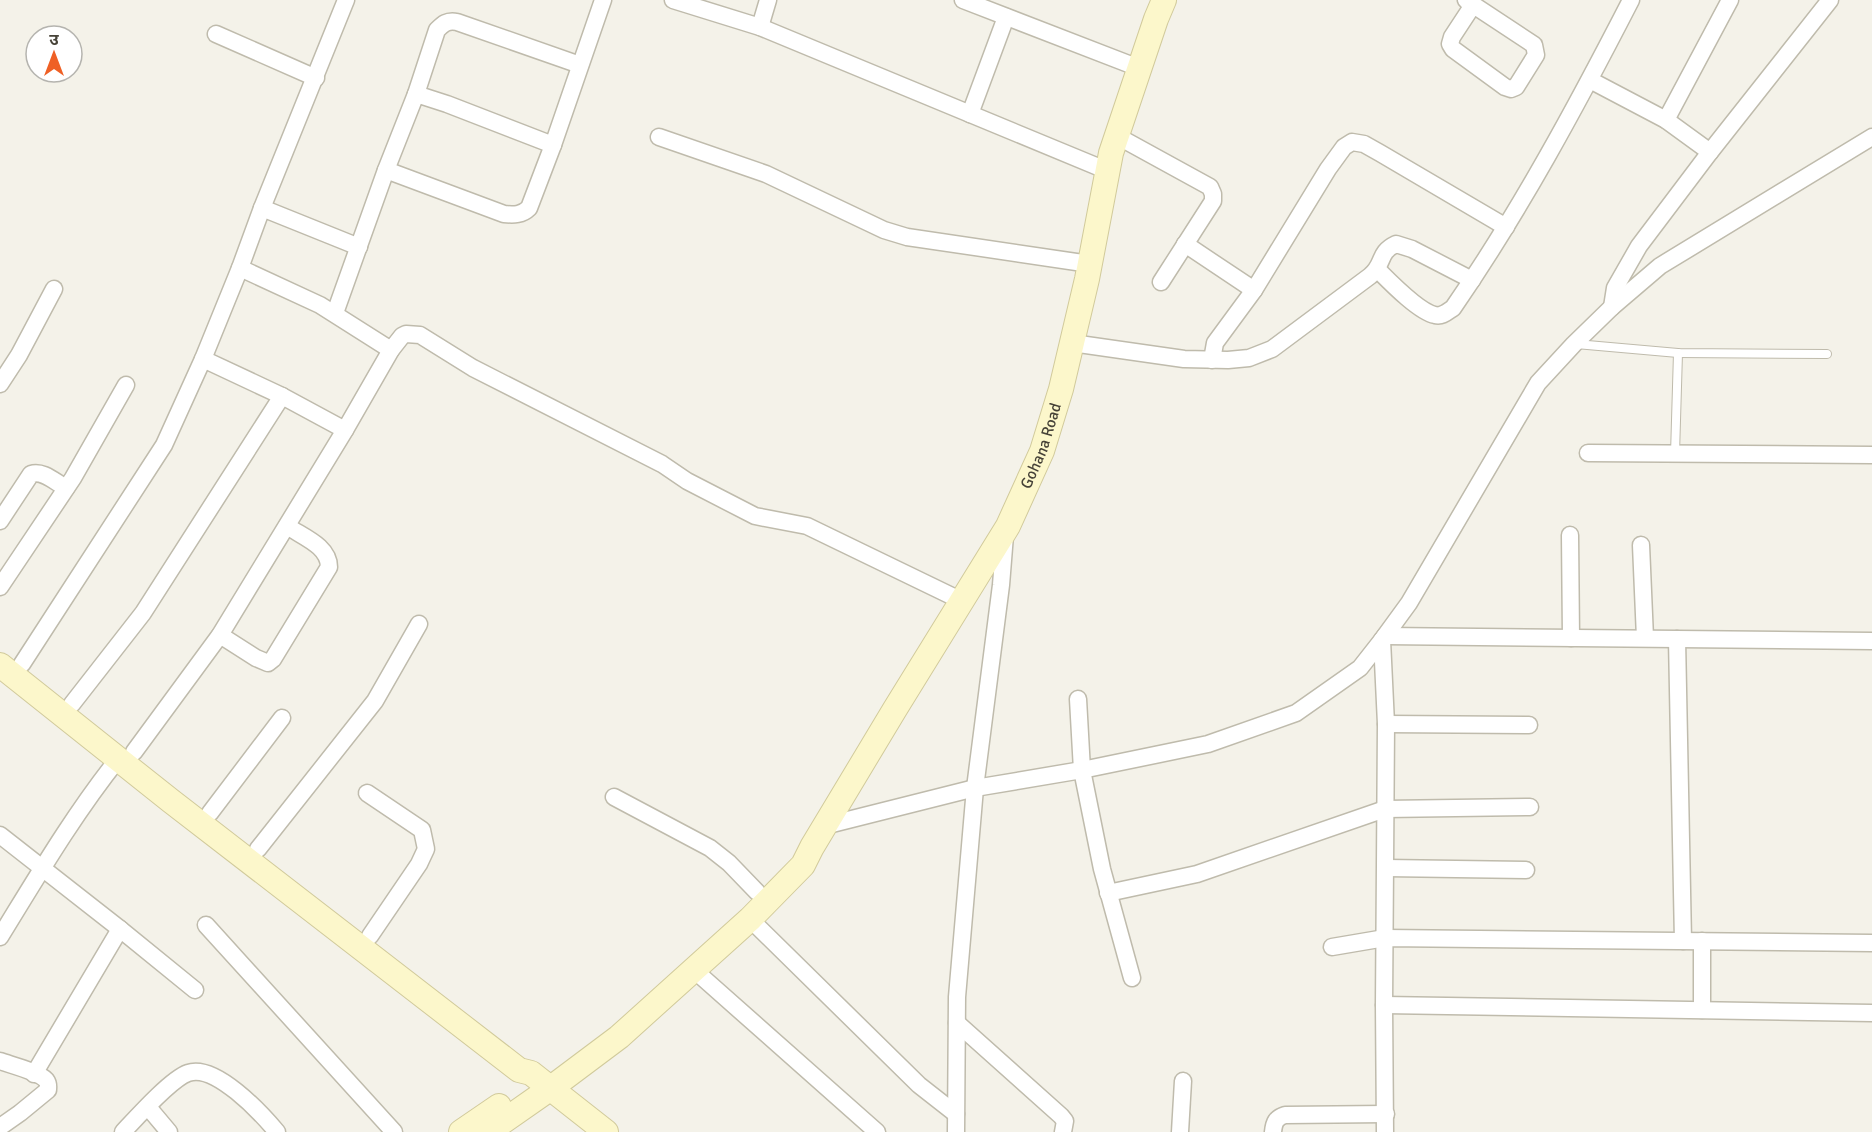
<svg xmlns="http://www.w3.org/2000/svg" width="1872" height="1132" viewBox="0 0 1872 1132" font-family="Signika,'Noto Sans Devanagari',sans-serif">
	<rect width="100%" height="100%" fill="#f4f2e9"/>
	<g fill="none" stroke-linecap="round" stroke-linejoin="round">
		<defs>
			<g id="lane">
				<polyline points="1576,344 1678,353 1827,354"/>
				<polyline points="1675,454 1678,353"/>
			</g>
			<g id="street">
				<polyline points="673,0 760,27 1108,171"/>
				<polyline points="963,0 1139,68"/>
				<polyline points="1466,0 1534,45 1536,55 1516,87 1511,89 1505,87 1453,49 1450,44 1452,37 1473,5"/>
				<polyline points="760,27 768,0"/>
				<polyline points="216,34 316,78"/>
				<polyline points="1590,80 1666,120 1710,152 1830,0"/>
				<polyline points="416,94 447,104 553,145"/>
				<polyline points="970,114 1006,17"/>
				<polyline points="1666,120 1730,0"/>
				<polyline points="1117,136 1210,187 1213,194 1213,201 1161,282"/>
				<polyline points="659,137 766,174 884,230 907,237 1090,264"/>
				<path d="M386,170L504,214C514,215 522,215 529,208L553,145L603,0"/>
				<polyline points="262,208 359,247"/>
				<polyline points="1185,244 1254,290"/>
				<polyline points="240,268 320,305 391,350"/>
				<path d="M1378,270C1390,282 1419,312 1435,315C1442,317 1447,312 1453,308C1520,211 1577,105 1631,0"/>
				<polyline points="1612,307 1615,288 1639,246 1710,152"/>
				<path d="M335,313L386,170L416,94L437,30C443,24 447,20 457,22L580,65"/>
				<path d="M1072,343L1184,359L1228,360L1249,358L1272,349L1370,276C1385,264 1377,253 1396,244L1412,249L1472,280"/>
				<polyline points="203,359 282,396 345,430"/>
				<polyline points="1212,360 1215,343 1254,290 1328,169 1344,147 1352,142 1364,144 1380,153 1506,227"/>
				<polyline points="0,384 19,355 54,289"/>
				<polyline points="1588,453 1872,455"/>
				<path d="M0,521L31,474C43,470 55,482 66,488"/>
				<polyline points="1570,535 1571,638"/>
				<polyline points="1641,545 1645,638"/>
				<polyline points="0,587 73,478 126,385"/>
				<path d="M220,635L256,658L268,663L273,659L329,567C329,546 303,537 287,526"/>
				<polyline points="1385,636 1872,641"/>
				<polyline points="1677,639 1683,941"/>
				<polyline points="1382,640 1386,724 1384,1005 1385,1132"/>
				<polyline points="22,664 164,445 203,359 240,268 262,208 346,0"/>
				<polyline points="1078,699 1082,770 1102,869 1132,978"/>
				<polyline points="72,704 143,613 282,396"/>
				<polyline points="1386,724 1529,725"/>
				<polyline points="134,752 220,635 345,430 391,350 402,336 406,334 420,335 473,368 662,464 687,481 755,516 807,526 962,601"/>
				<polyline points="367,793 422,830 426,849 419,864 370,936"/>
				<polyline points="614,797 710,848 729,863 757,892"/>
				<polyline points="210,813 282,718"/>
				<polyline points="824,826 975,788 1082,770 1208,744 1296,713 1360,668 1382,640 1409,603 1538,383 1574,344 1612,307 1660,266 1872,137"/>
				<polyline points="0,835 120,929 195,990"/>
				<polyline points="258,849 375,701 419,624"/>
				<polyline points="1386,868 1526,870"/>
				<polyline points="1108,893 1197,874 1385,809 1530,807"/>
				<polyline points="750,919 919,1085 956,1114"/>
				<polyline points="206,925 394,1132"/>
				<path d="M0,937C37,877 74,814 118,759"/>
				<polyline points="1702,941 1702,1010"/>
				<polyline points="1332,947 1385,938 1872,943"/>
				<polyline points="693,969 877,1132"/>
				<polyline points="1384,1005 1872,1013"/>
				<polyline points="957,1023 1061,1116 1065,1121 1063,1132"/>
				<path d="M0,1061C11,1065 39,1072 46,1080C49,1084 48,1086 48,1090L20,1113L0,1127"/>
				<polyline points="34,1074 120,929"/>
				<polyline points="148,1107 169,1132"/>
				<path d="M123,1132C137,1117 171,1079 188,1073C215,1063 261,1113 277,1132"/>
				<polyline points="956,1132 957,997 975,788 1001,585 1005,535"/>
				<polyline points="1180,1132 1183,1081"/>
				<path d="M1273,1132C1274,1122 1276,1118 1285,1115L1386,1114"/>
			</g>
			<g id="secondary">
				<polyline points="0,665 171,801 519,1070 531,1073 606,1132"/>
				<polyline points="461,1132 499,1106"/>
				<path id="s1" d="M488,1132L551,1088L619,1037L750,919L803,865L812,847L895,709L1008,526L1042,451L1061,389L1087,279L1111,153L1156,19L1164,0"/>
			</g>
		</defs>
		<!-- lane casing -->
		<use href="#lane" stroke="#bfbbac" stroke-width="10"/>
		<!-- street casing -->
		<use href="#street" stroke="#bfbbac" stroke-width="19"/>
		<!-- secondary casing -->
		<use href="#secondary" stroke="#d1ca9b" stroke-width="26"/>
		<!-- lane -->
		<use href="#lane" stroke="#fff" stroke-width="8"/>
		<!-- street -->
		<use href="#street" stroke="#fff" stroke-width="16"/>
		<!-- secondary -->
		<use href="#secondary" stroke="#fcf7cb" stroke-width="24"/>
	</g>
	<g text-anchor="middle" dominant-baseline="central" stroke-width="4.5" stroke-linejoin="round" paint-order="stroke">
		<!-- street labels -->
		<g font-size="16" fill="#474338" stroke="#fff">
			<text stroke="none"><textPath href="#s1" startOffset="897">Gohana Road</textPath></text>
		</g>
	</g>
	<!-- north arrow -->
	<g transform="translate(54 54)"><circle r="28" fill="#ffffff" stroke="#b5b4af" stroke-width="1.5"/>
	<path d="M0-4.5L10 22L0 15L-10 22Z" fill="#ef6025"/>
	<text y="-9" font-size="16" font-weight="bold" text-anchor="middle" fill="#474338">उ</text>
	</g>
</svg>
